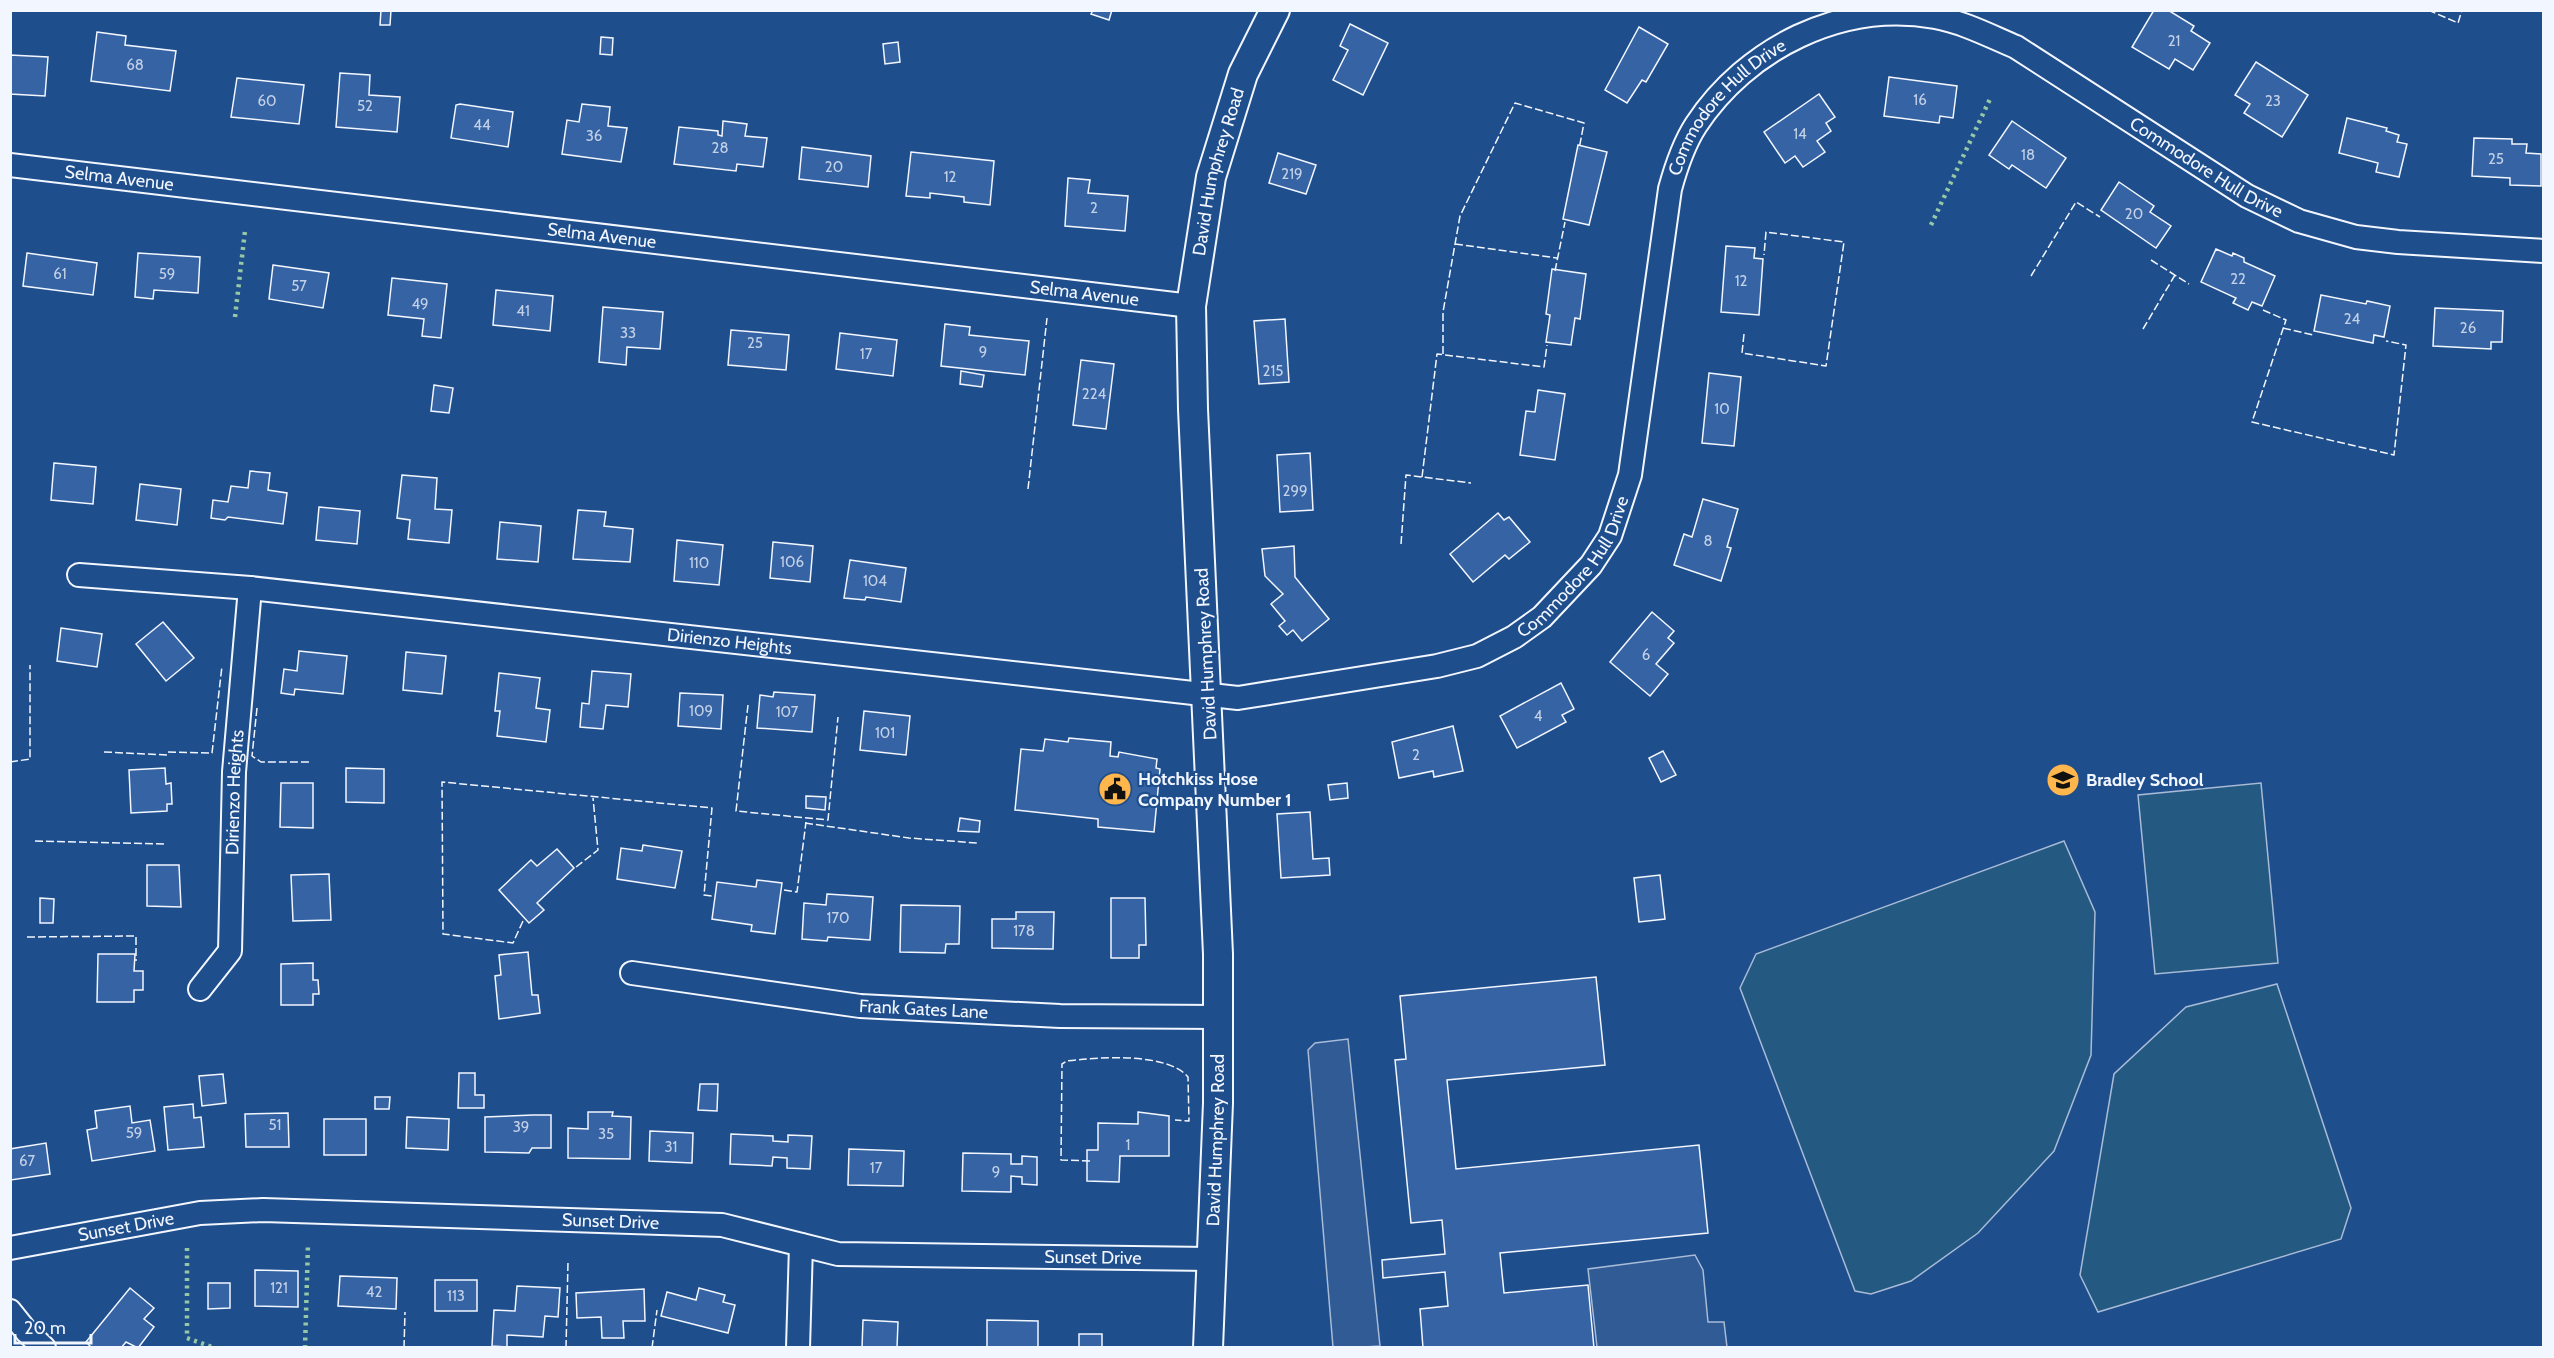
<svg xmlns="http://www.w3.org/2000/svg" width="2554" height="1358" viewBox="0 0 2554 1358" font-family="Cabin,sans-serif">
	<rect width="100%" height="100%" fill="#1f4e8c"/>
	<!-- green -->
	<g fill="#245a82" stroke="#a8bbd7" stroke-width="1.5">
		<polygon points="2261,783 2278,963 2155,974 2138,795"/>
		<polygon points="2064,841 2095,912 2091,1055 2054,1151 1978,1233 1911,1281 1871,1294 1855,1291 1740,988 1756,954"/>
		<polygon points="2277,984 2351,1208 2341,1239 2098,1312 2080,1275 2114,1074 2186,1007"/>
	</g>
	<!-- parking -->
	<g fill="#305b95" stroke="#a8bbd7" stroke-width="1.5">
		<polygon points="1348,1039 1380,1346 1364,1347 1333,1347 1308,1050 1315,1043"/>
		<polygon points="1695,1255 1703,1270 1708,1322 1724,1322 1727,1347 1597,1347 1588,1269"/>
	</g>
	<!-- building -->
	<g fill="#3563a3" stroke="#f2f6ff" stroke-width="1.5">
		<polygon points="381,10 391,10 390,25 380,25"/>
		<polygon points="1093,10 1112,10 1109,20 1091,14"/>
		<polygon points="2154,10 2168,10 2194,26 2191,31 2210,43 2193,70 2175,59 2169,69 2132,47"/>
		<polygon points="1350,24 1388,43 1363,95 1333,80 1348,50 1340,46"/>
		<polygon points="1639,27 1668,44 1646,82 1642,80 1627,103 1605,90"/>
		<polygon points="97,32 126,36 125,45 176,51 170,91 91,81"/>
		<polygon points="601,37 613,38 612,55 600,54"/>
		<polygon points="898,42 900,62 885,64 883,44"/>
		<polygon points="10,55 48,57 45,96 10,94"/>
		<polygon points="2256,62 2308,95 2282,137 2244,113 2250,104 2235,95"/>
		<polygon points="340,73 370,75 369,95 400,97 397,132 336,127"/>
		<polygon points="1889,77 1957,86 1953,118 1940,116 1939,123 1884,116"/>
		<polygon points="237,78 304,85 299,124 231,117"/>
		<polygon points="1819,94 1835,117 1826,123 1831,131 1817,141 1825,152 1803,167 1795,156 1785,163 1764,132"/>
		<polygon points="460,104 513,112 508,147 451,138 456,105"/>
		<polygon points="582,104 610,107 608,126 627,128 621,162 562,154 567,120 579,122"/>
		<polygon points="2347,118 2387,128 2386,131 2399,135 2397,142 2407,144 2399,177 2376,172 2378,163 2339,153"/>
		<polygon points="723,121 747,124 745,136 767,138 763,167 737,164 736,171 674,164 679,127 718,131 718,135 722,136"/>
		<polygon points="2012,121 2066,158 2046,188 2012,165 2009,169 1989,155"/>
		<polygon points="2474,138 2512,139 2512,144 2527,144 2526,153 2541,154 2541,186 2510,185 2510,178 2472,176"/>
		<polygon points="1578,145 1607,152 1589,225 1563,219"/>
		<polygon points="802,147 871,156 868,187 799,179"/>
		<polygon points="911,152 994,161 990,205 964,202 964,197 930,193 930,198 906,196"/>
		<polygon points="1278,153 1316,165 1306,194 1269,183"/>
		<polygon points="1068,178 1090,180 1088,193 1128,196 1125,231 1065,226"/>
		<polygon points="2119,182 2154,206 2150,212 2171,226 2156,248 2101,210"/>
		<polygon points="1726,246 1755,248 1754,258 1763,259 1759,315 1721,312"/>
		<polygon points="2216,249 2232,256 2233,253 2244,258 2244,262 2275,276 2262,306 2252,302 2248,310 2233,303 2236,298 2201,282"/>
		<polygon points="27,253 97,263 93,295 23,286"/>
		<polygon points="138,253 200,257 198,293 154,290 153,299 135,297"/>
		<polygon points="273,265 329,273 323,308 269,299"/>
		<polygon points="1552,269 1586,274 1580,319 1575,318 1571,345 1546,342 1550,315 1546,314"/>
		<polygon points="392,278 447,284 441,338 422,336 424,319 388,315"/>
		<polygon points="496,290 553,296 550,331 493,325"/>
		<polygon points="2321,295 2366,304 2367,301 2390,306 2384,337 2374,335 2373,343 2314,331"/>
		<polygon points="603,307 663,312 660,349 627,347 626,365 599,362"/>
		<polygon points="2435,308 2503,311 2502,342 2491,342 2491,349 2433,346"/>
		<polygon points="1285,319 1289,382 1259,384 1254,321"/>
		<polygon points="945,324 970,327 969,335 1029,341 1025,375 941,366"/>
		<polygon points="731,330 789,335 786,370 728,365"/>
		<polygon points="840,333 897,340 893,376 836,369"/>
		<polygon points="1081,360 1114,364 1106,429 1073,425"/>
		<polygon points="961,371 984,375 982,387 960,384"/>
		<polygon points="1709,373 1741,377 1734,446 1702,443"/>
		<polygon points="434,385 453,388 449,413 431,411"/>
		<polygon points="1538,390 1565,394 1555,460 1520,455 1526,411 1535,412"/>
		<polygon points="1310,453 1313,510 1280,512 1277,455"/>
		<polygon points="54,463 96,467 93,504 51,500"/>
		<polygon points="250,471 270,473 268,490 287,493 283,524 228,517 225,520 211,518 213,500 228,502 231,486 248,488"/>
		<polygon points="402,475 437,478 435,509 452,510 449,543 408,539 410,520 397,518"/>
		<polygon points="140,484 181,489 177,525 136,520"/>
		<polygon points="1703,499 1738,509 1727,547 1731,548 1721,581 1674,565 1684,534 1692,537"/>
		<polygon points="319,507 360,511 357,544 316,540"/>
		<polygon points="578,510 606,512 604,526 633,529 630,562 573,559"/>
		<polygon points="1498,513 1504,520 1509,517 1530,542 1509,559 1505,555 1473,582 1450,554"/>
		<polygon points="500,522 541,526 538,562 497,559"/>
		<polygon points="677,540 723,545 719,585 674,581"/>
		<polygon points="773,542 813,546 810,582 770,578"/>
		<polygon points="1294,546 1295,577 1329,619 1302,641 1293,630 1287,635 1279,626 1285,621 1271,604 1283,594 1265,576 1262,549"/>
		<polygon points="850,560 906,568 901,602 866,597 865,600 844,598"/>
		<polygon points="1652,612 1674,631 1668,638 1674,643 1656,664 1668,674 1650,696 1610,662"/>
		<polygon points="163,622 194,658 166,681 136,644"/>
		<polygon points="61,628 102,634 97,667 57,661"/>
		<polygon points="299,651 347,656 343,694 295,689 294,695 281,693 284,669 297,671"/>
		<polygon points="406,652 446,656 442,694 403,690"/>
		<polygon points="592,671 631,674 628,707 606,705 603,729 580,727 582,703 589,704"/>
		<polygon points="499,673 540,678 536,708 550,710 546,742 497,736 500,711 495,711"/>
		<polygon points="1561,683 1574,709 1562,715 1566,722 1517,748 1500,716"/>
		<polygon points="774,692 815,695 812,732 757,728 760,695 773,697"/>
		<polygon points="680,693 723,695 721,729 678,726"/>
		<polygon points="864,711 910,716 906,755 860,750"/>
		<polygon points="1453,726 1463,771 1434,777 1433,771 1399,778 1392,742"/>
		<polygon points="1069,738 1111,742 1110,756 1118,757 1119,752 1157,759 1156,768 1160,769 1154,832 1098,827 1098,819 1015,810 1021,749 1043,751 1045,739 1068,742"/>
		<polygon points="1663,751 1676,775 1661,782 1649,758"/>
		<polygon points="165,768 166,784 171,783 172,804 167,804 167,811 131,813 129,770"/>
		<polygon points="346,768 384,769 384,803 346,802"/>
		<polygon points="281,783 313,783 313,828 280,827"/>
		<polygon points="1347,783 1348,798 1330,800 1328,785"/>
		<polygon points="806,796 826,797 825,810 806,808"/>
		<polygon points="1310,812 1313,859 1329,858 1330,875 1281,878 1277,814"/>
		<polygon points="960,818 980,821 979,832 958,831"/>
		<polygon points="643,845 682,851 675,888 617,879 621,848 642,851"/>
		<polygon points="557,849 574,868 537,903 544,910 529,923 499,890 531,860 537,866"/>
		<polygon points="147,865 179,865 181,907 147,906"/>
		<polygon points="329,874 331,920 293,921 291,875"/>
		<polygon points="1660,875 1665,919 1639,922 1634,878"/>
		<polygon points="757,880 782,883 775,934 751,931 752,925 712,919 717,882 756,887"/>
		<polygon points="827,894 873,897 870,940 828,937 827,941 802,939 804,903 826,905"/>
		<polygon points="40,898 54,899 53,923 40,923"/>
		<polygon points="1111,898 1145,898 1146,945 1139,945 1139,958 1111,958"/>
		<polygon points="901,905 960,906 959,944 946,944 945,953 900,952"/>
		<polygon points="1016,912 1054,912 1053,949 992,948 992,919 1016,919"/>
		<polygon points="528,952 532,995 538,995 540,1013 499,1019 495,976 501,975 499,955"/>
		<polygon points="98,954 135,954 134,971 143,971 143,990 134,990 134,1002 97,1002"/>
		<polygon points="313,963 313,980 318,980 319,994 313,994 313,1005 281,1005 281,964"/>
		<polygon points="1596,977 1605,1065 1447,1080 1456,1169 1699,1145 1708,1233 1500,1253 1504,1293 1588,1285 1594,1348 1423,1348 1420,1309 1448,1306 1445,1272 1383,1278 1382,1260 1445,1254 1442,1220 1411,1223 1395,1060 1406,1059 1400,996"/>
		<polygon points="459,1073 475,1073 475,1095 484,1095 484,1108 458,1108"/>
		<polygon points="223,1074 226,1103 202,1106 199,1076"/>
		<polygon points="700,1084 718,1084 717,1111 698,1110"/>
		<polygon points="375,1097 390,1097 389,1109 375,1109"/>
		<polygon points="193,1104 194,1118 201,1117 204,1147 168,1150 164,1107"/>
		<polygon points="130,1106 132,1123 150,1120 155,1151 92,1161 87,1130 97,1128 95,1111"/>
		<polygon points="588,1112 613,1112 612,1116 631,1117 630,1159 568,1158 568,1128 588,1129"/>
		<polygon points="1138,1112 1169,1116 1169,1156 1120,1156 1119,1182 1087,1181 1087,1150 1098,1150 1098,1123 1138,1124"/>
		<polygon points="288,1113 289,1147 246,1147 245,1114"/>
		<polygon points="533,1115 551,1115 551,1148 532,1148 529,1153 485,1152 485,1117"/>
		<polygon points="407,1117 449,1119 448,1150 406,1148"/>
		<rect x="324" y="1119" width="42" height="36"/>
		<polygon points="650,1131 693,1133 692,1163 649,1161"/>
		<polygon points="731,1134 773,1136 773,1141 788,1142 788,1135 812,1136 810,1169 787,1168 787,1158 773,1157 772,1166 730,1164"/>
		<polygon points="46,1143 50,1174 11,1180 10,1149"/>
		<polygon points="849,1149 904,1151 903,1186 848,1185"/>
		<polygon points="963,1153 1011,1154 1011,1164 1022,1164 1022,1156 1037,1157 1037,1185 1022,1184 1022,1177 1011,1176 1011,1192 962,1191"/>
		<polygon points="255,1270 298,1271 298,1307 255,1306"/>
		<polygon points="340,1276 397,1278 396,1309 338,1306"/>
		<rect x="435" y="1280" width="42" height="31"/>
		<polygon points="208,1283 230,1283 230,1308 208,1309"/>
		<polygon points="517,1286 560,1288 558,1317 545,1316 543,1337 507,1335 507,1347 492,1346 494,1310 515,1311"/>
		<polygon points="130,1288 154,1308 144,1319 154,1327 138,1348 126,1342 121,1348 92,1348 86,1342"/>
		<polygon points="699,1288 725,1295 723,1302 735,1305 728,1333 661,1316 667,1292 696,1300"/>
		<polygon points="644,1289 645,1321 623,1321 624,1338 602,1338 601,1317 577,1318 576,1293"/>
		<polygon points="863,1320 898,1322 897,1348 862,1348"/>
		<polygon points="987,1320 1038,1321 1038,1348 987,1348"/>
		<rect x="1079" y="1334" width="23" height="14"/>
	</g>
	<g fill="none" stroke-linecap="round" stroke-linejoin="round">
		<defs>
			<g id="minor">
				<path id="s1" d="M10,165L1191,306"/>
				<path id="s2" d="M79,575L250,588L1238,698L1437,666L1477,656L1514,637L1542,617L1591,565L1610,536L1630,475L1670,189C1676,167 1683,145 1696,125C1746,49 1841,0 1935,17C1963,22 1990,36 2016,47L2247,196L2299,221L2356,237L2398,242L2544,251"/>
				<path id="s3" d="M632,973L860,1006L1060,1016L1218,1017"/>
				<path id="s4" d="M200,989L230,951L234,772L250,588"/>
				<path id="s5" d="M10,1248L200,1213L263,1210L722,1225L838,1254L1210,1259"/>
				<polyline points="10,1311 26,1331 44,1348"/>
				<polyline points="798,1348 801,1245"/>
			</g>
			<g id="tertiary">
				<path id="s6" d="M1208,1348L1218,1103V954L1193,409L1191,306L1211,177L1243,74L1275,10"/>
			</g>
		</defs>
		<!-- minor casing -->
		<use href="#minor" stroke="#f2f6ff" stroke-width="26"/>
		<!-- tertiary casing -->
		<use href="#tertiary" stroke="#f2f6ff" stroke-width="32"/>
		<!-- minor -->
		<use href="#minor" stroke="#1f4e8c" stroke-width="22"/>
		<!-- tertiary -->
		<use href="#tertiary" stroke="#1f4e8c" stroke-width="28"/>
		<!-- hedge -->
		<g stroke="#97c8a6" stroke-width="4.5" stroke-dasharray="3 4.5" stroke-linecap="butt">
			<polyline points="1931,225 1990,99"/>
			<polyline points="235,317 245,231"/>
			<polyline points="187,1248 187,1338 215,1348"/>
			<polyline points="305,1348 308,1244"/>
		</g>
		<!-- fence -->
		<g stroke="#f2f6ff" stroke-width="1.5" stroke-dasharray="8 3" stroke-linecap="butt">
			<polyline points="2428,10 2458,23 2462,10"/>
			<polyline points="1455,244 1557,258"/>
			<polyline points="2151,260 2189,284"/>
			<polyline points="1555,271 1565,222"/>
			<polyline points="2031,276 2076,202 2100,217"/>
			<polyline points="2263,310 2286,320 2252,422 2394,455 2406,345 2386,341"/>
			<polyline points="2283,328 2313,335"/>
			<polyline points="2143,329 2175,275"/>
			<polyline points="1744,334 1742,353 1826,366 1844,242 1766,232 1764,255"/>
			<polyline points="1443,354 1443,312 1460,216 1515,103 1584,123 1579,149"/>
			<polyline points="1422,477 1437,354 1544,367 1547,345"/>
			<polyline points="1028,489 1047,318"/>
			<polyline points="1401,544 1406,475 1471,483"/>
			<polyline points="748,705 736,811 828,820 838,717"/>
			<polyline points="257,708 252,756 261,762 309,762"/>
			<polyline points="104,752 169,755"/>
			<polyline points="168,752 212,753 222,666"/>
			<polyline points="10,762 30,759 30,665"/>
			<polyline points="805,823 909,838 977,843"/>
			<polyline points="35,841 165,844"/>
			<polyline points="576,867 598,850 593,798"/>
			<polyline points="784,890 797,892 806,822"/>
			<polyline points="523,921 513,943 443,934 442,782 712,808 704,895 712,896"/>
			<polyline points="27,937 136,936 136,961"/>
			<path d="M1090,1161L1061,1160L1062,1064L1067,1061C1098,1057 1167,1052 1188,1077L1189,1121L1175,1120"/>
			<polyline points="404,1348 405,1312"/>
			<polyline points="566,1348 568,1262"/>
			<polyline points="652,1348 657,1310"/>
		</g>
	</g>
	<!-- icons -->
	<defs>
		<symbol id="school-disc" viewBox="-11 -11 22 22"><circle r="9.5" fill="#ffb74d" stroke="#1f4e8c"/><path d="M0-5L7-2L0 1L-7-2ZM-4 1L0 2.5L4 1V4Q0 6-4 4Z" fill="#111"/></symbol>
		<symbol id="civic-disc" viewBox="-11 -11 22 22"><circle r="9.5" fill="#ffb74d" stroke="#1f4e8c"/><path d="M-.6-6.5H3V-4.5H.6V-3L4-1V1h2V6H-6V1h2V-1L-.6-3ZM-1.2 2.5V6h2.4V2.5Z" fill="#111"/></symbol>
	</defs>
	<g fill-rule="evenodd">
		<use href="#school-disc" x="2044" y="761" width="38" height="38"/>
		<use href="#civic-disc" x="1096" y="770" width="38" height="38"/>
	</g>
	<g text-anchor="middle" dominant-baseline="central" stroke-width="4.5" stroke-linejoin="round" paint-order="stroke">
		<!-- number labels -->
		<g font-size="15" fill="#c3d1e8">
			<text x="2174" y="41">21</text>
			<text x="135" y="65">68</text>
			<text x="1920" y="100">16</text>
			<text x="267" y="101">60</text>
			<text x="2273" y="101">23</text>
			<text x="365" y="106">52</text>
			<text x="482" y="125">44</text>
			<text x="1800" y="134">14</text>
			<text x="594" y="136">36</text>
			<text x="720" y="148">28</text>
			<text x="2028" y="155">18</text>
			<text x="2496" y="159">25</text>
			<text x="834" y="167">20</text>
			<text x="1292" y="174">219</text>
			<text x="950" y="177">12</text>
			<text x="1094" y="208">2</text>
			<text x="2134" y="214">20</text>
			<text x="60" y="274">61</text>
			<text x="167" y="274">59</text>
			<text x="2238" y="279">22</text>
			<text x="1741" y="281">12</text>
			<text x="299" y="286">57</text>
			<text x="420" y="304">49</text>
			<text x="523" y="311">41</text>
			<text x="2352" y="319">24</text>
			<text x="2468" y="328">26</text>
			<text x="628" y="333">33</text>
			<text x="755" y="343">25</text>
			<text x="983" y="352">9</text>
			<text x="866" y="354">17</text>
			<text x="1273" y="371">215</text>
			<text x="1094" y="394">224</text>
			<text x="1722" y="409">10</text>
			<text x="1295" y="491">299</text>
			<text x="1708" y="541">8</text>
			<text x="792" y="562">106</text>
			<text x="699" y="563">110</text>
			<text x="875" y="581">104</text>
			<text x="1646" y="655">6</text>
			<text x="701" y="711">109</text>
			<text x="787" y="712">107</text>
			<text x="1538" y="716">4</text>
			<text x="885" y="733">101</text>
			<text x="1416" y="755">2</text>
			<text x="838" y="918">170</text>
			<text x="1024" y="931">178</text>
			<text x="275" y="1125">51</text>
			<text x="521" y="1127">39</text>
			<text x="134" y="1133">59</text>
			<text x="606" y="1134">35</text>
			<text x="1128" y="1145">1</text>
			<text x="671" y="1147">31</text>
			<text x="27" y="1161">67</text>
			<text x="876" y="1168">17</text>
			<text x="996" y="1172">9</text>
			<text x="279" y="1288">121</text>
			<text x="374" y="1292">42</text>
			<text x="456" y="1296">113</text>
		</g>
		<!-- street labels -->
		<g font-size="18" fill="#f2f6ff" stroke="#1f4e8c">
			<text stroke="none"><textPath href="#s2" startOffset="2046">Commodore Hull Drive</textPath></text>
			<text stroke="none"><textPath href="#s2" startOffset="2602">Commodore Hull Drive</textPath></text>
			<text stroke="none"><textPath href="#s6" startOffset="1180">David Humphrey Road</textPath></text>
			<text stroke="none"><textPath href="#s1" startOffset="110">Selma Avenue</textPath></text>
			<text stroke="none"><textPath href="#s1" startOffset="596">Selma Avenue</textPath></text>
			<text stroke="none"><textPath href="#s1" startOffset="1082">Selma Avenue</textPath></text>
			<text stroke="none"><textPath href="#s2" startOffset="1544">Commodore Hull Drive</textPath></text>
			<text stroke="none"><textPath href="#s2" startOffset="654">Dirienzo Heights</textPath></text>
			<text transform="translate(1206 654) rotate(-93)">David Humphrey Road</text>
			<text stroke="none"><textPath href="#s4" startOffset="207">Dirienzo Heights</textPath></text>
			<text stroke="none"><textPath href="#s3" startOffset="294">Frank Gates Lane</textPath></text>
			<text stroke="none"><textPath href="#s6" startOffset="208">David Humphrey Road</textPath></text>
			<text stroke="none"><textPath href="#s5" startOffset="604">Sunset Drive</textPath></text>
			<text stroke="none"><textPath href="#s5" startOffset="118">Sunset Drive</textPath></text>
			<text stroke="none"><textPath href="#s5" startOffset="1090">Sunset Drive</textPath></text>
		</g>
		<!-- poi labels -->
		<g font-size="18" font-weight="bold" fill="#f2f6ff" stroke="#1f4e8c" text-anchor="start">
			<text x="1138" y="779">Hotchkiss Hose<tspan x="1138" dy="21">Company Number 1</tspan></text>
			<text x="2086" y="780">Bradley School</text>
		</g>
	</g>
	<!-- border -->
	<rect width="2554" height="1358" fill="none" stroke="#f2f6ff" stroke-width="24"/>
	<!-- scale -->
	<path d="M15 1334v9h76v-9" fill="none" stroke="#f2f6ff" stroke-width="3"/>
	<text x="24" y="1334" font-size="18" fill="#f2f6ff" stroke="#1f4e8c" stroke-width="4.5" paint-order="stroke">20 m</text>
</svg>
